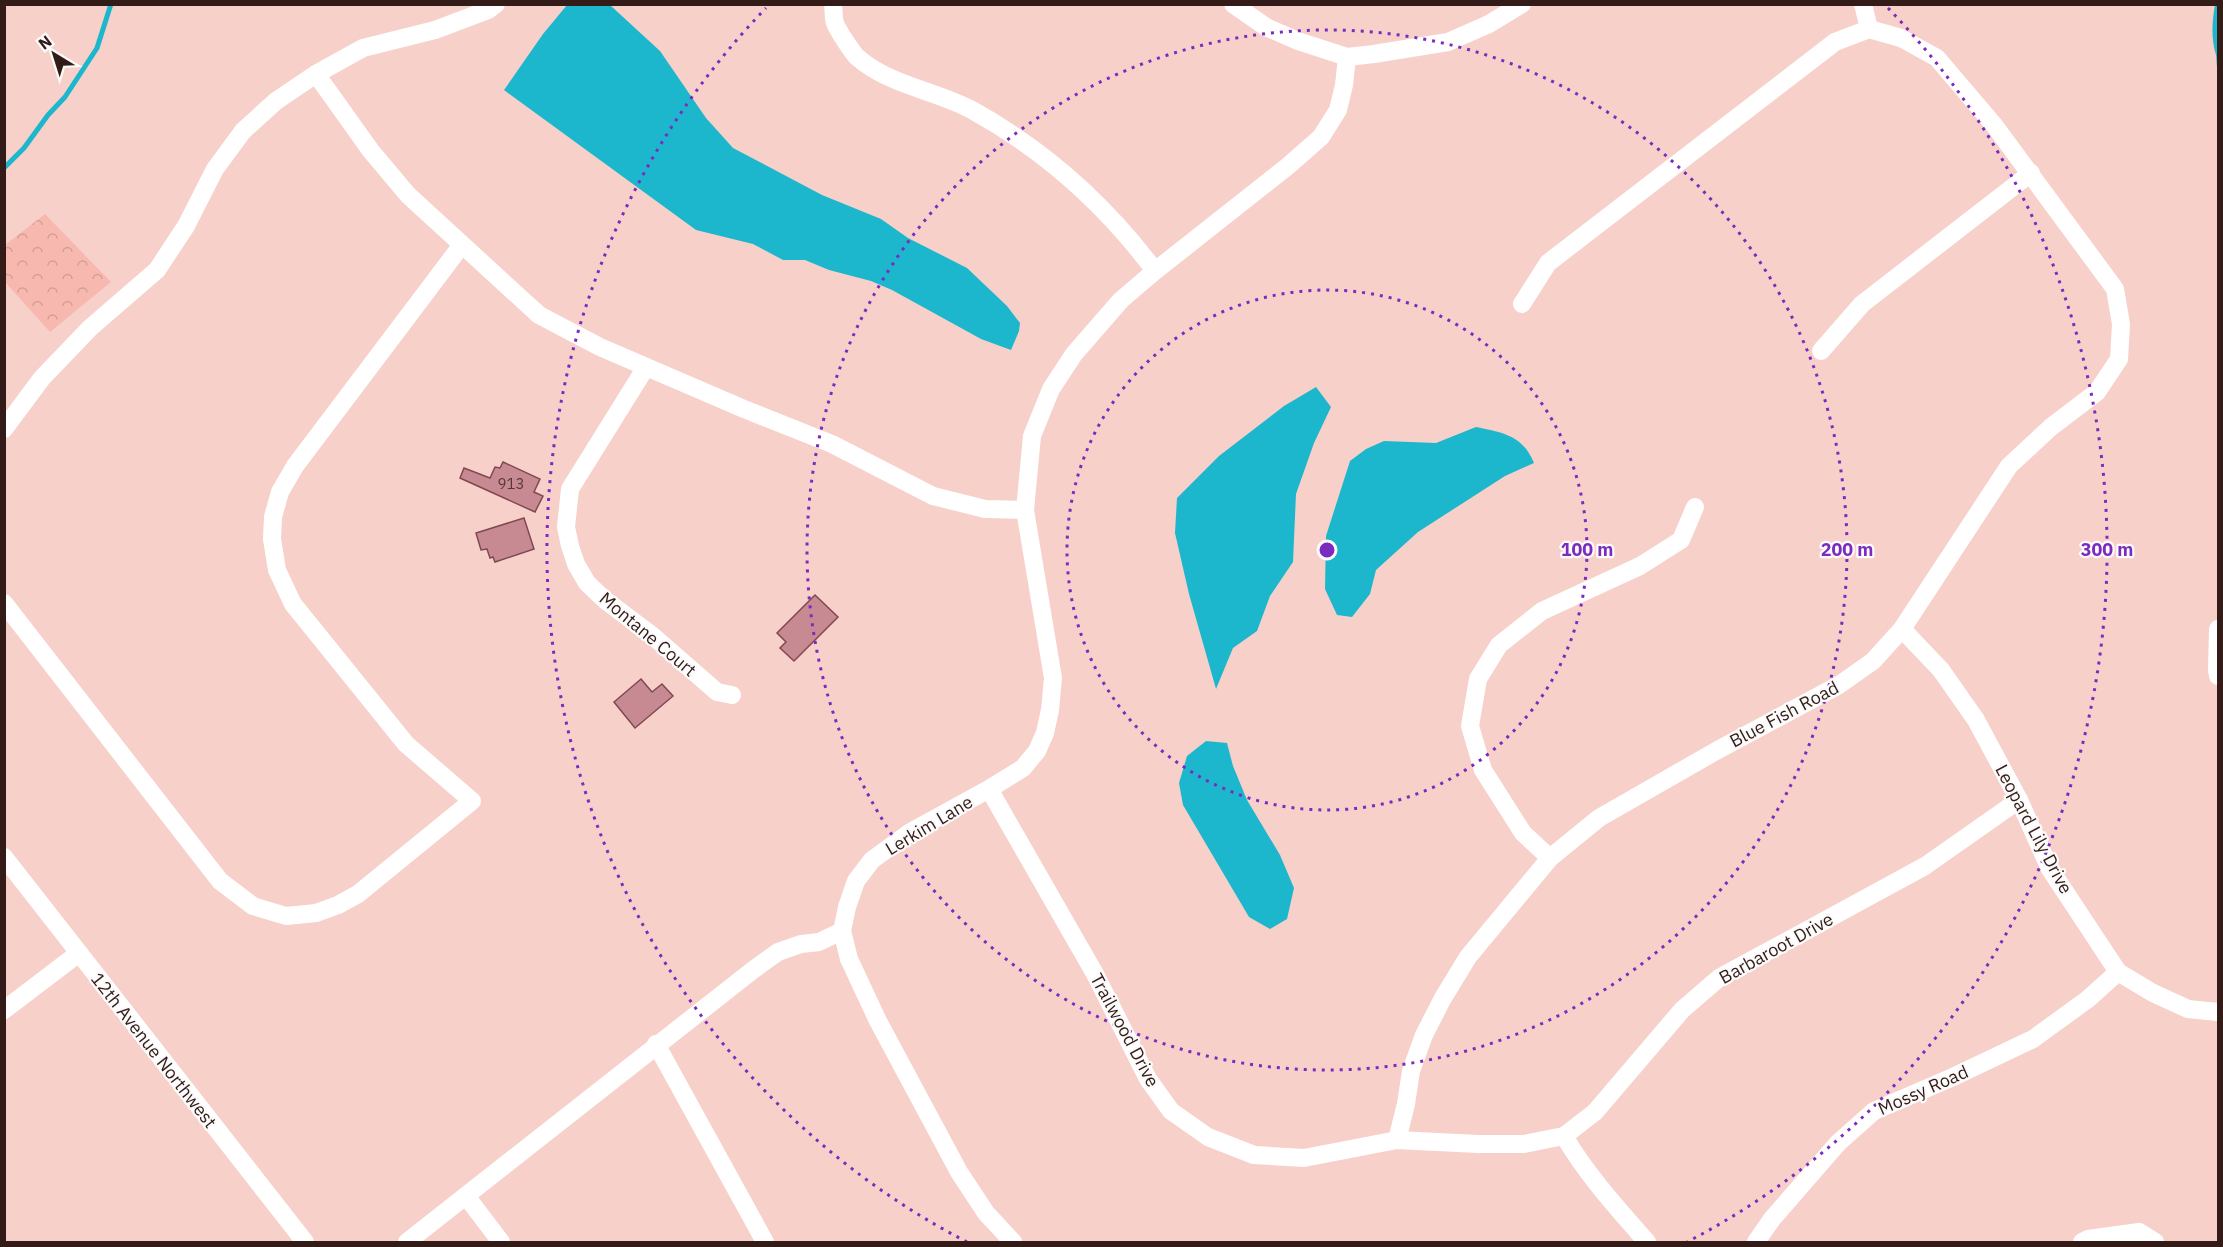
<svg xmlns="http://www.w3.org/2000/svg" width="2223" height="1247" viewBox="0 0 2223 1247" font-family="'IBM Plex Sans',sans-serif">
	<defs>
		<pattern id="park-crowns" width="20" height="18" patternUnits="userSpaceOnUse" patternTransform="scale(1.5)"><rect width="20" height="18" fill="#f7b9af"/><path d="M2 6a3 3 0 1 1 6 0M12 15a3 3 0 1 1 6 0" fill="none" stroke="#d49e96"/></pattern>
	</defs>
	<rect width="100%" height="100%" fill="#f7d0c9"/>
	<!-- park -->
	<polygon fill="url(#park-crowns)" points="45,214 111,282 50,332 4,281 5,245"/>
	<!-- water -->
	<g fill="#1cb7cd">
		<polygon points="567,5 610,5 660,51 706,118 733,148 822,195 881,219 908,238 967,268 1007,306 1020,323 1019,331 1011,350 981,339 892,290 871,281 829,270 805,260 783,260 753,244 696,230 504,90 543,34"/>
		<path d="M2215,5H2218V70C2216,64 2217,61 2216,55C2211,38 2212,22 2215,5Z"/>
		<polygon points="1316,387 1331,407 1314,443 1296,494 1293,562 1270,596 1257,631 1233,648 1216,689 1189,594 1175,533 1177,498 1219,456 1284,406"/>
		<path d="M1476,427C1504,433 1522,435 1534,463L1505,476L1418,532L1376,570L1370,594L1352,617L1337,615L1325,589L1326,536L1350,461L1366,449L1384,441L1436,443Z"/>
		<polygon points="1206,741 1227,743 1233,766 1247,800 1280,855 1294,888 1287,919 1270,929 1249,917 1183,805 1179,783 1187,756"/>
	</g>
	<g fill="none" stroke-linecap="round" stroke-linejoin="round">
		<!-- stream -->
		<polyline stroke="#1cb7cd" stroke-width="5" points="4,168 24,148 48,115 65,97 97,48 111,4"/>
	</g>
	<!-- building -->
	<g fill="#c78a93" stroke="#804952" stroke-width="1.5">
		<polygon points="503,462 540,479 534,492 543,496 535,512 460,478 464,468 490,478 495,467 500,468"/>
		<polygon points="524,518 534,549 495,562 493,557 490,558 487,549 481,550 476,533"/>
		<polygon points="815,595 838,617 794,661 780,648 786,642 777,633"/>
		<polygon points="641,679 652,692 662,684 673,696 635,728 614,702"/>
	</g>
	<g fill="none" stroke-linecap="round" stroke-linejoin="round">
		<!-- minor -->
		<g stroke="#fff" stroke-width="18">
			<path d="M833,4C834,10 833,17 835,23C837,29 852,52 857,57C890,86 935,90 972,110C1046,151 1105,204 1155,271L1121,300L1074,354L1051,389L1032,436L1025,510"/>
			<polyline points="1233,4 1266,27 1298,41 1347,57 1374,54 1448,42 1489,24 1522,4"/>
			<polyline points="1863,4 1869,29"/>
			<polyline points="316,74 371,151 408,195 539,315 600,347 744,409 832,444 933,496 985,509 1025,510 1053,678 1050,710 1045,733 1037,751 1023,768 989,789 909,833 872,860 856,881 847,907 842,931 849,959 878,1021 959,1172 986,1213 1013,1242"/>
			<polyline points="1155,271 1288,166 1321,137 1338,110 1344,85 1347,57"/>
			<polyline points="1821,351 1862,304 2031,173"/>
			<polyline points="646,367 570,489 566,527 570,546 576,564 587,583 605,600 654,637 717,692 732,695"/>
			<polyline points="4,429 42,378 90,328 157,270 186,226 215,169 243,131 276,101 316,74 363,48 435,30 488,10 496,4"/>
			<polyline points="4,603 220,881 253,906 286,916 316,913 338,905 358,894 472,801 406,744 293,604 277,570 272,539 273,517 280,492 295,466 461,246"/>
			<polyline points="1902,629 1941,670 1976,720 2019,800 2050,869 2118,972 2153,993 2188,1009 2218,1012"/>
			<polyline points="2218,629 2217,670 2218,676"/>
			<path d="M989,789L1095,974L1148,1079L1171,1111L1208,1137L1254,1155L1304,1158L1397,1140L1478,1144H1524L1564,1136C1587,1175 1617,1208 1647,1242"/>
			<polyline points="4,857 305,1242"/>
			<polyline points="1550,858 1523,833 1483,770 1470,726 1478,679 1499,645 1542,611 1640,566 1681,540 1695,507"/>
			<polyline points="4,1010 79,953"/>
			<polyline points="656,1044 765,1242"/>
			<polyline points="1564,1136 1595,1112 1682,1010 1719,978 1925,866 2019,800"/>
			<polyline points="1397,1140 1406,1104 1411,1071 1424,1035 1443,998 1468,957 1550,858 1599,818 1716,751 1839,685 1873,661 1902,629 2009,466 2051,427 2097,392 2119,359 2121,324 2115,289 1994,125 1937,58 1901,38 1869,29 1835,42 1548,263 1522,304"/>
			<polyline points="466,1196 501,1242"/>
			<polyline points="407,1242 753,970 778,952 801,944 819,942 842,931"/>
			<polyline points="1756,1242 1772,1219 1838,1143 1874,1111 1953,1077 2033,1039 2088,999 2118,972"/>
			<polyline points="2082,1242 2088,1239 2139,1232 2155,1242"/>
		</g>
	</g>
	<!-- distance rings -->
	<g fill="none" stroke="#7b2cbf" stroke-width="3" stroke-dasharray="3 6">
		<circle cx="1327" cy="550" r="260"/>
		<circle cx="1327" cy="550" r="520"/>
		<path d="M967 1242A780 780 0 0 1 766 8M1888 8A780 780 0 0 1 1687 1242"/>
	</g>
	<g text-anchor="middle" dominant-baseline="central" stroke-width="4.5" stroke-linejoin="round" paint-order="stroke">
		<!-- number labels -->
		<g font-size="15" fill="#583837">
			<text x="511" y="483">913</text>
		</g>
		<!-- street labels -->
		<g font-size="18" fill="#331c18" stroke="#fbfbfb">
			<text transform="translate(648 634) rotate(40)">Montane Court</text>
			<text transform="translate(1784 714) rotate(-28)">Blue Fish Road</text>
			<text transform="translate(929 825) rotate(-31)">Lerkim Lane</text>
			<text transform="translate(2034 829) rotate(62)">Leopard Lily Drive</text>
			<text transform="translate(1776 948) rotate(-29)">Barbaroot Drive</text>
			<text transform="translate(1125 1030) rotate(62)">Trailwood Drive</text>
			<text transform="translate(154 1050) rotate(52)">12th Avenue Northwest</text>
			<text transform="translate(1923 1090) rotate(-24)">Mossy Road</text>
		</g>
	</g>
	<circle cx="1327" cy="550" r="9" fill="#7b2cbf" stroke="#fbfbfb" stroke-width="3"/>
	<g font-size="18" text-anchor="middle" font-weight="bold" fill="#7b2cbf" stroke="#fbfbfb" stroke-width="4.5" stroke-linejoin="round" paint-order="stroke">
		<text x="1587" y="556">100 m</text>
		<text x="1847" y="556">200 m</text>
		<text x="2107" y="556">300 m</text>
	</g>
	<!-- border -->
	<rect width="2223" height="1247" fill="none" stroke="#331c18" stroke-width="12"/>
	<!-- north arrow -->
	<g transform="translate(54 54) rotate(322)" stroke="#fbfbfb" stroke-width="4.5" paint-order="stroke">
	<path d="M0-4.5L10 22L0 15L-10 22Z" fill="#331c18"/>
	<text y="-9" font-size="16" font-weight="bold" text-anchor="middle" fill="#331c18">N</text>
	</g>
</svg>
